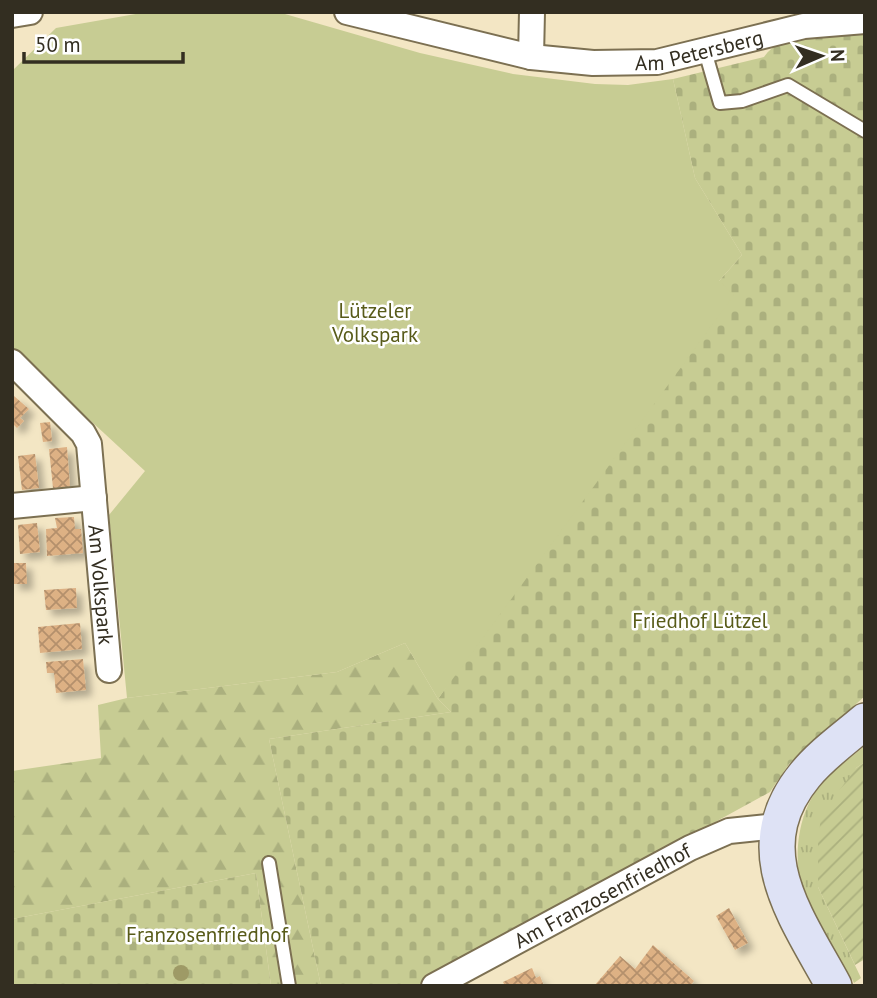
<svg xmlns="http://www.w3.org/2000/svg" width="877" height="998" viewBox="0 0 877 998" font-family="'PT Sans',sans-serif">
	<defs>
		<pattern id="grass-tufts" width="24" height="20" patternUnits="userSpaceOnUse" patternTransform="scale(1.75)"><rect width="24" height="20" fill="#c7cc93"/><path d="M3 7l-1-3M5 7V3M7 7l1-3M15 17l-1-3M17 17v-4M19 17l1-3" fill="none" stroke="#abb07e"/></pattern>
		<pattern id="forest-firs" width="22" height="20" patternUnits="userSpaceOnUse" patternTransform="scale(1.75)"><rect width="22" height="20" fill="#c7cc93"/><path d="M5 1l3.5 6h-7zM16 11l3.5 6h-7z" fill="#abb07e"/></pattern>
		<pattern id="cemetery-stones" width="16" height="16" patternUnits="userSpaceOnUse" patternTransform="scale(1.75)"><rect width="16" height="16" fill="#c7cc93"/><path d="M2 7V4a2 2 0 0 1 4 0v3zM10 15v-3a2 2 0 0 1 4 0v3z" fill="#abb07e"/></pattern>
		<pattern id="garden-furrows" width="10" height="10" patternUnits="userSpaceOnUse" patternTransform="scale(1.75)"><rect width="10" height="10" fill="#c7cc93"/><path d="M-1 1l2-2M0 10L10 0M9 11l2-2" fill="none" stroke="#abb07e"/></pattern>
		<pattern id="building-cross-hatch" width="8" height="8" patternUnits="userSpaceOnUse" patternTransform="scale(1.75)"><rect width="8" height="8" fill="#ddb184"/><path d="M0 0l8 8M0 8l8-8" fill="none" stroke="#b4906c"/></pattern>
		<filter id="shadow"><feDropShadow dx="6" dy="6" stdDeviation="3.5" flood-color="#0004"/></filter>
	</defs>
	<rect width="100%" height="100%" fill="#f3e6c4"/>
	<!-- grass -->
	<path fill="url(#grass-tufts)" d="M865,746V762L856,768L818,887L861,978L854,983L852,979L844,983C831,956 813,928 804,900C793,865 795,816 820,786C832,771 850,758 865,746Z"/>
	<!-- forest -->
	<polygon fill="url(#forest-firs)" points="405,643 438,699 451,712 269,739 321,986 271,986 256,873 12,919 12,771 101,758 98,705 127,698 337,672"/>
	<!-- cemetery -->
	<g fill="url(#cemetery-stones)">
		<path d="M865,32V696L789,764L770,792L416,986H321L269,739L451,712L438,699L719,281L742,255L695,178L673,79L764,57C780,31 837,33 865,32Z"/>
		<polygon points="256,873 271,986 12,986 12,919"/>
	</g>
	<!-- park -->
	<polygon fill="#c7cc93" points="147,12 278,12 420,53 513,74 595,84 628,85 673,79 695,178 742,255 719,281 734,295 438,699 405,643 337,672 127,698 109,515 145,471 12,348 12,71 56,28"/>
	<!-- garden -->
	<polygon fill="url(#garden-furrows)" points="865,762 865,959 855,965 818,887 818,844 821,815 856,768"/>
	<!-- building -->
	<g fill="url(#building-cross-hatch)" filter="url(#shadow)">
		<polygon points="14,396 29,409 20,418 24,421 17,428 14,425 12,428 12,399"/>
		<polygon points="50,422 52,441 43,442 40,423"/>
		<polygon points="67,447 70,487 53,488 49,449"/>
		<polygon points="35,454 39,488 22,490 18,456"/>
		<polygon points="74,517 75,529 81,529 83,553 47,556 46,529 57,528 55,518"/>
		<polygon points="37,523 40,552 20,554 18,525"/>
		<polygon points="13,563 26,563 27,584 13,584"/>
		<polygon points="76,588 77,608 46,610 44,590"/>
		<polygon points="80,623 82,649 40,653 38,627"/>
		<polygon points="83,659 86,690 56,693 54,673 47,673 46,662"/>
		<polygon points="729,908 748,943 735,950 716,916"/>
		<polygon points="653,945 694,981 690,986 594,986 620,956 635,969"/>
		<polygon points="532,968 536,978 540,976 544,986 505,986 503,982"/>
	</g>
	<g fill="none" stroke-linecap="round" stroke-linejoin="round">
		<defs>
			<g id="service">
				<polyline points="705,51 720,103 742,101 788,85 865,131"/>
				<polyline points="269,863 289,986"/>
			</g>
			<g id="minor">
				<path id="s1" d="M347,12L531,57L593,63L657,62L804,26L865,21"/>
				<polyline points="12,15 30,12"/>
				<polyline points="531,57 532,12"/>
				<path id="s2" d="M12,362L83,433L89,444L109,670"/>
				<polyline points="12,506 94,498"/>
				<path id="s3" d="M434,986L690,848L729,831L778,826"/>
			</g>
			<path id="secondary" d="M834,986C796,916 744,849 805,775C821,755 845,738 865,721"/>
		</defs>
		<!-- service casing -->
		<use href="#service" stroke="#7c7052" stroke-width="16"/>
		<!-- minor casing -->
		<use href="#minor" stroke="#7c7052" stroke-width="28"/>
		<!-- secondary casing -->
		<use href="#secondary" stroke="#7c7052" stroke-width="38"/>
		<!-- service -->
		<use href="#service" stroke="#fff" stroke-width="12"/>
		<!-- minor -->
		<use href="#minor" stroke="#fff" stroke-width="24"/>
		<!-- secondary -->
		<use href="#secondary" stroke="#dee2f5" stroke-width="35"/>
	</g>
	<!-- trees -->
	<circle fill="#9e9a66" cx="181" cy="973" r="8"/>
	<g text-anchor="middle" dominant-baseline="central" stroke-width="5" stroke-linejoin="round" paint-order="stroke">
		<!-- street labels -->
		<g font-size="21" fill="#332e21" stroke="#fff">
			<text stroke="none"><textPath href="#s1" startOffset="359">Am Petersberg</textPath></text>
			<text stroke="none"><textPath href="#s2" startOffset="254">Am Volkspark</textPath></text>
			<text stroke="none"><textPath href="#s3" startOffset="191">Am Franzosenfriedhof</textPath></text>
		</g>
		<!-- park labels -->
		<g font-size="21" fill="#585b19" stroke="#fff">
			<text x="375" y="310">Lützeler<tspan x="375" dy="24">Volkspark</tspan></text>
			<text x="700" y="620">Friedhof Lützel</text>
			<text x="207" y="934">Franzosenfriedhof</text>
		</g>
	</g>
	<!-- border -->
	<rect width="877" height="998" fill="none" stroke="#332e21" stroke-width="28"/>
	<!-- north arrow -->
	<g transform="translate(821 56) rotate(88)" stroke="#ffffff" stroke-width="5" paint-order="stroke">
	<path d="M0-5L12 26L0 18L-12 26Z" fill="#332e21"/>
	<text y="-10" font-size="19" font-weight="bold" text-anchor="middle" fill="#332e21">N</text>
	</g>
	<!-- scale -->
	<path d="M24 52v10h159v-10" fill="none" stroke="#332e21" stroke-width="3.5"/>
	<text x="35" y="52" font-size="21" fill="#332e21" stroke="#ffffff" stroke-width="5" paint-order="stroke">50 m</text>
</svg>
